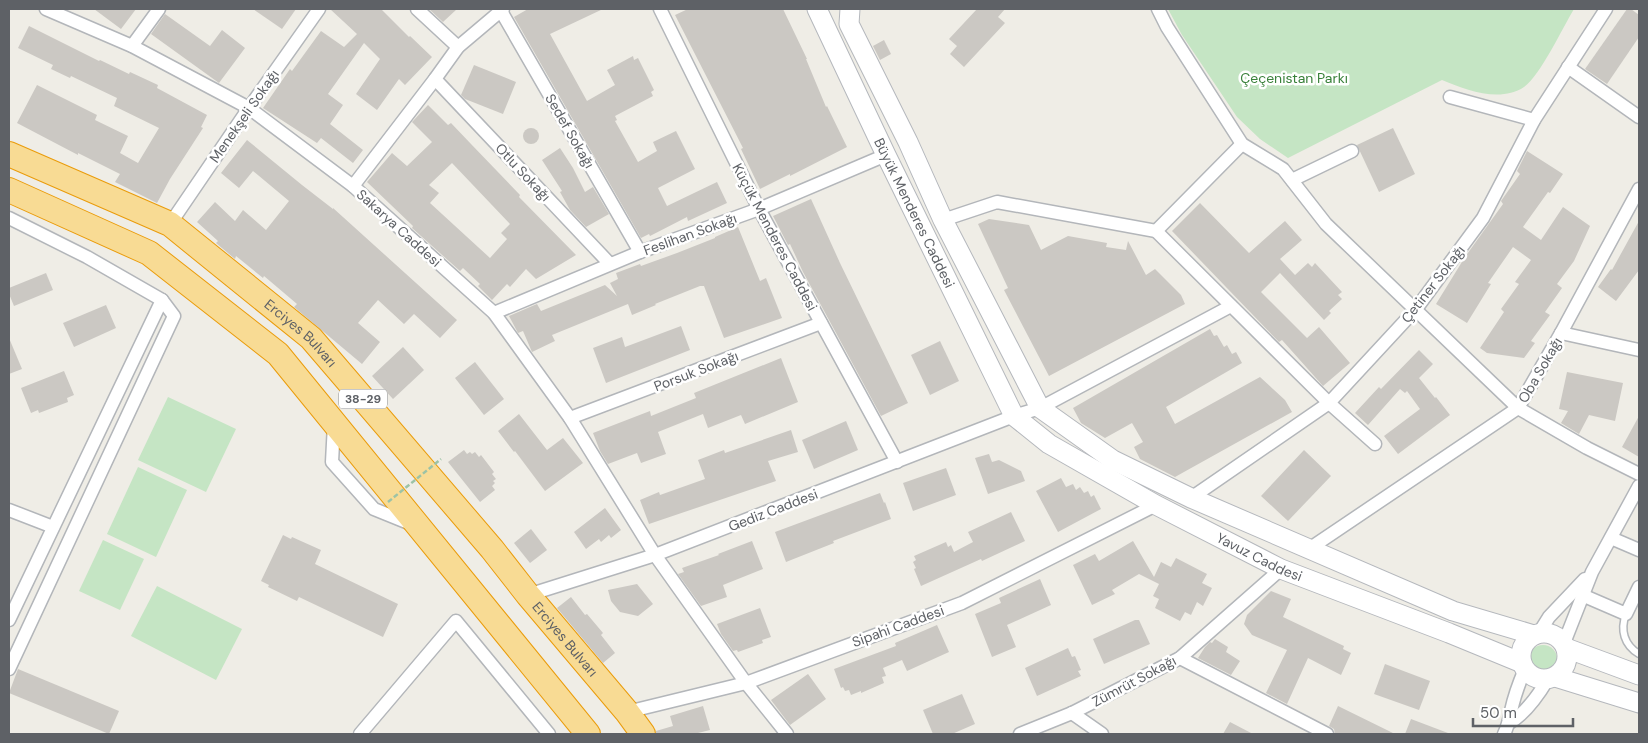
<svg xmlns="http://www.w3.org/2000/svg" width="1648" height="743" viewBox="0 0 1648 743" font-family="'DM Sans',sans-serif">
	<rect width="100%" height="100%" fill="#efede6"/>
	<!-- green -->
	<g fill="#c5e5c4">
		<path d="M1168,9H1574C1563,27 1540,76 1524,87C1500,103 1466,90 1442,80L1288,158L1260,139L1237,117L1182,35Z"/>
		<polygon points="168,397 236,429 206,492 138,460"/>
		<polygon points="138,467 187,490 156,557 107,534"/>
		<polygon points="103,540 144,559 120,610 79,591"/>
		<polygon points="157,586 242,629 216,680 131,636"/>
		<circle cx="1543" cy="659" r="14"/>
	</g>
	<!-- building -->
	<g fill="#cbc8c3" fill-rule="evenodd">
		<polygon points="94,9 136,9 121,29"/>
		<polygon points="253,9 296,9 282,29"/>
		<polygon points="330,9 381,9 409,37 410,36 432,57 405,85 399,79 377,110 356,94 380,59 364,43 328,94 343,105 330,124 363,150 353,163 321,138 317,143 263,108 290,69 292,71 321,31 344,47 357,34"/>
		<polygon points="429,9 457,9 443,22"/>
		<polygon points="528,9 603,9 550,34 587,101 615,85 607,70 633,56 634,60 638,58 654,90 651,92 653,96 615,116 617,120 615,121 638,162 657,151 653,142 676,131 695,169 658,188 667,206 717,182 727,203 688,221 687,217 650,236 649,234 641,238 514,17"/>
		<polygon points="688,9 783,9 807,59 806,59 826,107 827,106 847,147 790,176 790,174 760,189 741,149 743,148 675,15"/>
		<polygon points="977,9 1005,9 998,17 1005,23 964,67 950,54 957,46 949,39"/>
		<polygon points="1627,9 1631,9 1639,15 1639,37 1607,84 1585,69"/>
		<polygon points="165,14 210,46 222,30 245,48 219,83 151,34"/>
		<polygon points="29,26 99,61 100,60 129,74 130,72 158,85 157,88 207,115 201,127 203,128 170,179 157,203 115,182 120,174 78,153 78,155 17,123 37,85 97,115 95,120 128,136 120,153 138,163 159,128 114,106 117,98 71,76 70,78 51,69 53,65 18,48"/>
		<polygon points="884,40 891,54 880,60 873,46"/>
		<polygon points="474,65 516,82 503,114 465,99 461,95"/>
		<path d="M428,105L448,125L451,123L471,144L520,195L519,197L576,255L536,279L526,269L510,287L507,284L492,300L478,286L480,284L463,268L460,271L412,228L413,226L367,182L392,153L407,166L432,142L412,122ZM452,163L510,224L501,233L507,239L490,258L430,203L439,193L429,185Z"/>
		<polygon points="1393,128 1415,174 1379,192 1357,145"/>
		<circle cx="531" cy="136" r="8"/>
		<polygon points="247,140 302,185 333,209 333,208 457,320 440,338 414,314 404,324 378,300 358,323 380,342 362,364 294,307 297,304 264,276 263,278 236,256 235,259 216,243 218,241 197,222 215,202 235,221 243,210 266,230 289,201 253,171 239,188 221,173"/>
		<polygon points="560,148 573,168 585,192 593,187 609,214 586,227 570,210 560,192 562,191 542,160"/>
		<polygon points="1527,151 1563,174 1550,193 1548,192 1523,227 1541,240 1563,207 1590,226 1574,261 1557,284 1562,288 1545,312 1550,315 1531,341 1535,343 1524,358 1487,353 1480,348 1504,312 1501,309 1519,284 1515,282 1531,260 1513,247 1488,283 1491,284 1467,323 1436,304 1465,257 1503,204 1501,201 1520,174 1517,171"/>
		<polygon points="811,199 840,263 908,403 881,416 803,272 790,244 788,245 773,216"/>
		<polygon points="1200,203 1249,253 1285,221 1302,240 1280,259 1295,275 1308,263 1312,267 1315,263 1342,292 1338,295 1342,299 1329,311 1331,313 1324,320 1280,273 1261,292 1307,338 1319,327 1350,363 1323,386 1282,340 1279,342 1172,231"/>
		<polygon points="989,219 1029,225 1041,250 1068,236 1107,243 1106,247 1126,250 1128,241 1146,275 1155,269 1181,295 1185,304 1049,376 1004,290 1008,288 978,224"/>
		<polygon points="1639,221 1639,270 1616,301 1598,287 1611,269 1612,270"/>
		<polygon points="738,227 760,281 766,278 782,318 724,338 704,286 700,286 655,304 656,305 632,315 628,304 552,335 555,341 532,352 523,331 518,333 509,316 537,304 541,311 605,285 617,296 610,283 618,279 616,273 640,264 641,266 677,253 715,238 715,237"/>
		<polygon points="46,273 53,290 14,306 9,294 9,288"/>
		<polygon points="106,305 116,328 74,347 63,323"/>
		<polygon points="681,326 690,350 606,383 593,348 622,337 625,347"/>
		<polygon points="1210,329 1214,336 1217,335 1224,347 1227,345 1232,354 1236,352 1242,363 1166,407 1175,424 1260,377 1285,400 1292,412 1175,477 1140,459 1134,447 1143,442 1132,423 1105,438 1081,423 1073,408"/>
		<polygon points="9,338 22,369 9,374"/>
		<polygon points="940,341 959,381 930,395 911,355"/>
		<polygon points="403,347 424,370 393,399 372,376"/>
		<polygon points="1419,350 1433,364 1419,378 1435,398 1436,397 1450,415 1398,454 1384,436 1420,409 1407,391 1405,393 1400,389 1368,425 1355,413 1379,387 1381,389"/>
		<polygon points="781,358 798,402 745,424 741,415 708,428 703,414 658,432 666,454 641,463 637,453 608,464 600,451 593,433 650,411 651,416 696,398 694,393"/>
		<polygon points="475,362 504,399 484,415 455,378"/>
		<polygon points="64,371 74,395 67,398 68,402 39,413 38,410 31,413 21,388"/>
		<polygon points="1567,372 1623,383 1615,421 1589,415 1579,434 1561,423 1568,411 1559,409"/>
		<polygon points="519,414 547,450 563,438 583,463 545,491 515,451 514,452 498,431"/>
		<polygon points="1639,416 1639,457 1622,447"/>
		<polygon points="846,421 858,450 814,469 802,440"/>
		<polygon points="791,430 798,452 768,461 776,481 649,524 640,500 659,492 660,495 705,479 698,460 724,450 725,453"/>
		<polygon points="464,450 467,454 470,452 472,454 475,452 479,457 481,455 494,472 492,474 496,479 493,481 495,483 492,486 495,490 480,502 448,462"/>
		<polygon points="1304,450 1331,476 1288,521 1261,496"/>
		<polygon points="989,454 992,462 999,460 1021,471 1025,481 988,494 975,458"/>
		<polygon points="946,468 956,495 913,511 903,483"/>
		<polygon points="1061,478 1066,487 1073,484 1076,490 1080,487 1084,493 1088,491 1091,497 1094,495 1101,509 1058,532 1036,491"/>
		<polygon points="880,493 884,503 885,502 891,519 833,541 834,543 786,562 775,532"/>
		<polygon points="605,508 621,530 611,538 609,535 601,542 599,539 586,549 574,532"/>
		<polygon points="1011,512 1025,541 982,561 981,559 921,586 914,569 916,568 913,562 916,560 914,556 946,542 948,547 951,545 954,552 973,542 968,532"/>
		<polygon points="531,529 547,550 530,563 514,543"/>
		<polygon points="283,535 291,539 292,537 321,550 315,564 398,604 383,637 299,597 297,601 268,587 269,585 261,581"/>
		<polygon points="752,541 763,569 723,585 727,597 701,606 678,574 684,572 682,568 719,555 718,554"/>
		<polygon points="1133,541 1154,577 1161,562 1171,567 1176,558 1207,574 1202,583 1212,588 1203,606 1197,602 1191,615 1185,612 1180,621 1155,608 1159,599 1153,596 1159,584 1139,574 1112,590 1115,594 1092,605 1073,565 1095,554 1099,561"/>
		<polygon points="1040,579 1051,605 1007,625 1016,647 992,657 975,614 1001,603 999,598"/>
		<polygon points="637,584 653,604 638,616 620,612 611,601 608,590"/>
		<polygon points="1271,591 1291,599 1283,617 1344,646 1343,649 1351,653 1341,675 1308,658 1287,704 1266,693 1287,650 1252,635 1244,624 1247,615"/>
		<polygon points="571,597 585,615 587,614 603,633 601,635 615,653 603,663 557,608"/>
		<polygon points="760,608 771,637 762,640 763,643 738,652 737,650 733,651 721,634 717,624"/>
		<polygon points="1135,620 1139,620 1150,644 1104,664 1093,639"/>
		<polygon points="937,625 949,652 907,671 902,660 883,668 886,676 882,677 884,683 861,693 861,691 851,695 849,690 845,691 843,687 841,688 834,669 896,646 895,643"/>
		<polygon points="1215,639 1228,647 1226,652 1240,661 1231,675 1198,658 1205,647 1210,642 1212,643"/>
		<polygon points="1068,648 1072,657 1075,656 1081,670 1078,671 1081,676 1037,696 1025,668"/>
		<polygon points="1385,664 1430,681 1419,710 1374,694"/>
		<polygon points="18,669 119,711 109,734 9,693"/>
		<polygon points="808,674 826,699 790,725 771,700"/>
		<polygon points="962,694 975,724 952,734 933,734 923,710"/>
		<polygon points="703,706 710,730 694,734 656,734 656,731 673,726 670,716"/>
		<polygon points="1338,706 1395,734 1335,734 1334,729 1329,726"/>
		<polygon points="1411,719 1448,733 1447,734 1405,734"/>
		<polygon points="1230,722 1253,734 1223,734"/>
	</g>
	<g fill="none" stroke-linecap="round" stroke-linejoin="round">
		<defs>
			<path id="lane" d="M1626,614C1620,630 1624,645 1639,654"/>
			<g id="street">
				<polyline points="46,9 132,46 249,108 353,186 494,313 570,418 655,555 746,683 787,734"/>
				<polyline points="417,9 458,47"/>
				<polyline points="660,9 759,209 897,462"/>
				<polyline points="1158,9 1167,27 1242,144 1283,169 1326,224 1518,408 1587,448 1639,474"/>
				<polyline points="501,11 640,252"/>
				<polyline points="132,46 159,9"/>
				<polyline points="1568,67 1639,117"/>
				<polyline points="435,79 610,264"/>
				<polyline points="1450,97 1534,120"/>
				<polyline points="1292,180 1352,151"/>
				<polyline points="353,186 435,79 458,47 503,9"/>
				<polyline points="9,218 87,257 162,300 174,316 9,669"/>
				<polyline points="943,220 997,202 1156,231 1242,144"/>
				<polyline points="170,224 249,108 319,9"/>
				<polyline points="1156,231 1329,403 1375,444"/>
				<polyline points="494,313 640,252 759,209 886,155"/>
				<polyline points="1561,333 1639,350"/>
				<polyline points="570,418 821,323"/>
				<polyline points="334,424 332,462 374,509 411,524"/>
				<polyline points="1191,498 1329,403 1416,309 1483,218 1534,120 1606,9"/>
				<polyline points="9,510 53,527"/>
				<polyline points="1611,538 1639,550"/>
				<polyline points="1309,549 1518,408 1561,333 1639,189"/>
				<polyline points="528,595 655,555 1014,416 1040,408 1231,306"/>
				<polyline points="1582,595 1626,614 1639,587"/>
				<polyline points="9,620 162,300"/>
				<polyline points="1539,633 1549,617 1585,579"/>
				<polyline points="1564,643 1592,572 1639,486"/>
				<polyline points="1180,658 1327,734"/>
				<polyline points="627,712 746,683 962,603 1156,505"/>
				<polyline points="1072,713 1102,734"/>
				<path d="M1509,723C1526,714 1539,694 1548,679"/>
				<polyline points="360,734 456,621 549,734"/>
				<polyline points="1020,734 1072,713 1180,658 1281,569"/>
				<path d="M1504,734C1508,726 1509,720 1511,711C1514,697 1519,683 1525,669"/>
			</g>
			<g id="secondary">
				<path id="s1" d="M817,9L886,155L1014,416L1049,444L1156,505L1281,569L1449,633L1522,663"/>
				<polyline points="850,9 849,24 908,142 943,220 1040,408 1113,460 1191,498 1453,611 1534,635"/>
				<circle cx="1544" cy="656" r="23"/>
				<polyline points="1566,648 1639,675"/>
				<polyline points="1555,677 1639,703"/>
			</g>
			<g id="highway">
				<path id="s2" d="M9,154L170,224L311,338L492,549L528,595L627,712L643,734"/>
				<polyline points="9,190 149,253 278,354 588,734"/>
			</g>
		</defs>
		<!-- lane casing -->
		<use href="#lane" stroke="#b3b6ba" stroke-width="9"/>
		<!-- street casing -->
		<use href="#street" stroke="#b3b6ba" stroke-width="15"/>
		<!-- secondary casing -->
		<use href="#secondary" stroke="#b5b8bd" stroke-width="21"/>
		<!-- highway casing -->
		<use href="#highway" stroke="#ea9c0b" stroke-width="26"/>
		<!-- lane -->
		<use href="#lane" stroke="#fff" stroke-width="6"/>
		<!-- street -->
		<use href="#street" stroke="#fff" stroke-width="12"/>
		<!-- secondary -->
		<use href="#secondary" stroke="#fff" stroke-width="19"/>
		<!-- highway -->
		<use href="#highway" stroke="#f8db94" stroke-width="24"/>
		<!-- path-bridge -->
		<polyline stroke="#9cc3a6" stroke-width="2.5" stroke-dasharray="5 2.5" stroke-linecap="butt" points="388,502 441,459"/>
	</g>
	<g text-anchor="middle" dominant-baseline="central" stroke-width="5" stroke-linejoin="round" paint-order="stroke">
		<!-- shield labels -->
		<rect fill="#fff" stroke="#8e9094" stroke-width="1" x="339" y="389.5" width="48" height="19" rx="4"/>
		<g font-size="12" font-weight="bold" fill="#5e6166">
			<text x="363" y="399">38-29</text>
		</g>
		<!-- park labels -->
		<g font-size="14" fill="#39813a" stroke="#fff">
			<text x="1294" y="78">Çeçenistan Parkı</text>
		</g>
		<!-- street labels -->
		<g font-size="14" fill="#5e6166" stroke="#fff">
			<text transform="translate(244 116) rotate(-55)">Menekşeli Sokağı</text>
			<text transform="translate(570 131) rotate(60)">Sedef Sokağı</text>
			<text transform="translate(523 172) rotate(47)">Otlu Sokağı</text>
			<text stroke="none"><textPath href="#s1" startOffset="226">Büyük Menderes Caddesi</textPath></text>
			<text transform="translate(399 228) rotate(42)">Sakarya Caddesi</text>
			<text transform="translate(690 234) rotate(-20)">Feslihan Sokağı</text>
			<text transform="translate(775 237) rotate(62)">Küçük Menderes Caddesi</text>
			<text transform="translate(1433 284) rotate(-52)">Çetiner Sokağı</text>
			<text stroke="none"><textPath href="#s2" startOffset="346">Erciyes Bulvarı</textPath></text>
			<text transform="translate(1540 370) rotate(-60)">Oba Sokağı</text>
			<text transform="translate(696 371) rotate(-21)">Porsuk Sokağı</text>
			<text transform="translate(773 510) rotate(-21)">Gediz Caddesi</text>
			<text stroke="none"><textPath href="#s1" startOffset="736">Yavuz Caddesi</textPath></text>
			<text transform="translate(898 626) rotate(-20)">Sipahi Caddesi</text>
			<text stroke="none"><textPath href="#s2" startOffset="751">Erciyes Bulvarı</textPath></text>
			<text transform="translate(1134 681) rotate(-28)">Zümrüt Sokağı</text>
		</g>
	</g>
	<!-- border -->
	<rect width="1648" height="743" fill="none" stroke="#5e6166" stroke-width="20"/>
	<!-- scale -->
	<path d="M1473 718v8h100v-8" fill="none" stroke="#5e6166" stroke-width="2.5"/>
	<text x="1480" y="718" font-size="15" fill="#5e6166" stroke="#ffffff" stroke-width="4" paint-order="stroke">50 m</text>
</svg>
